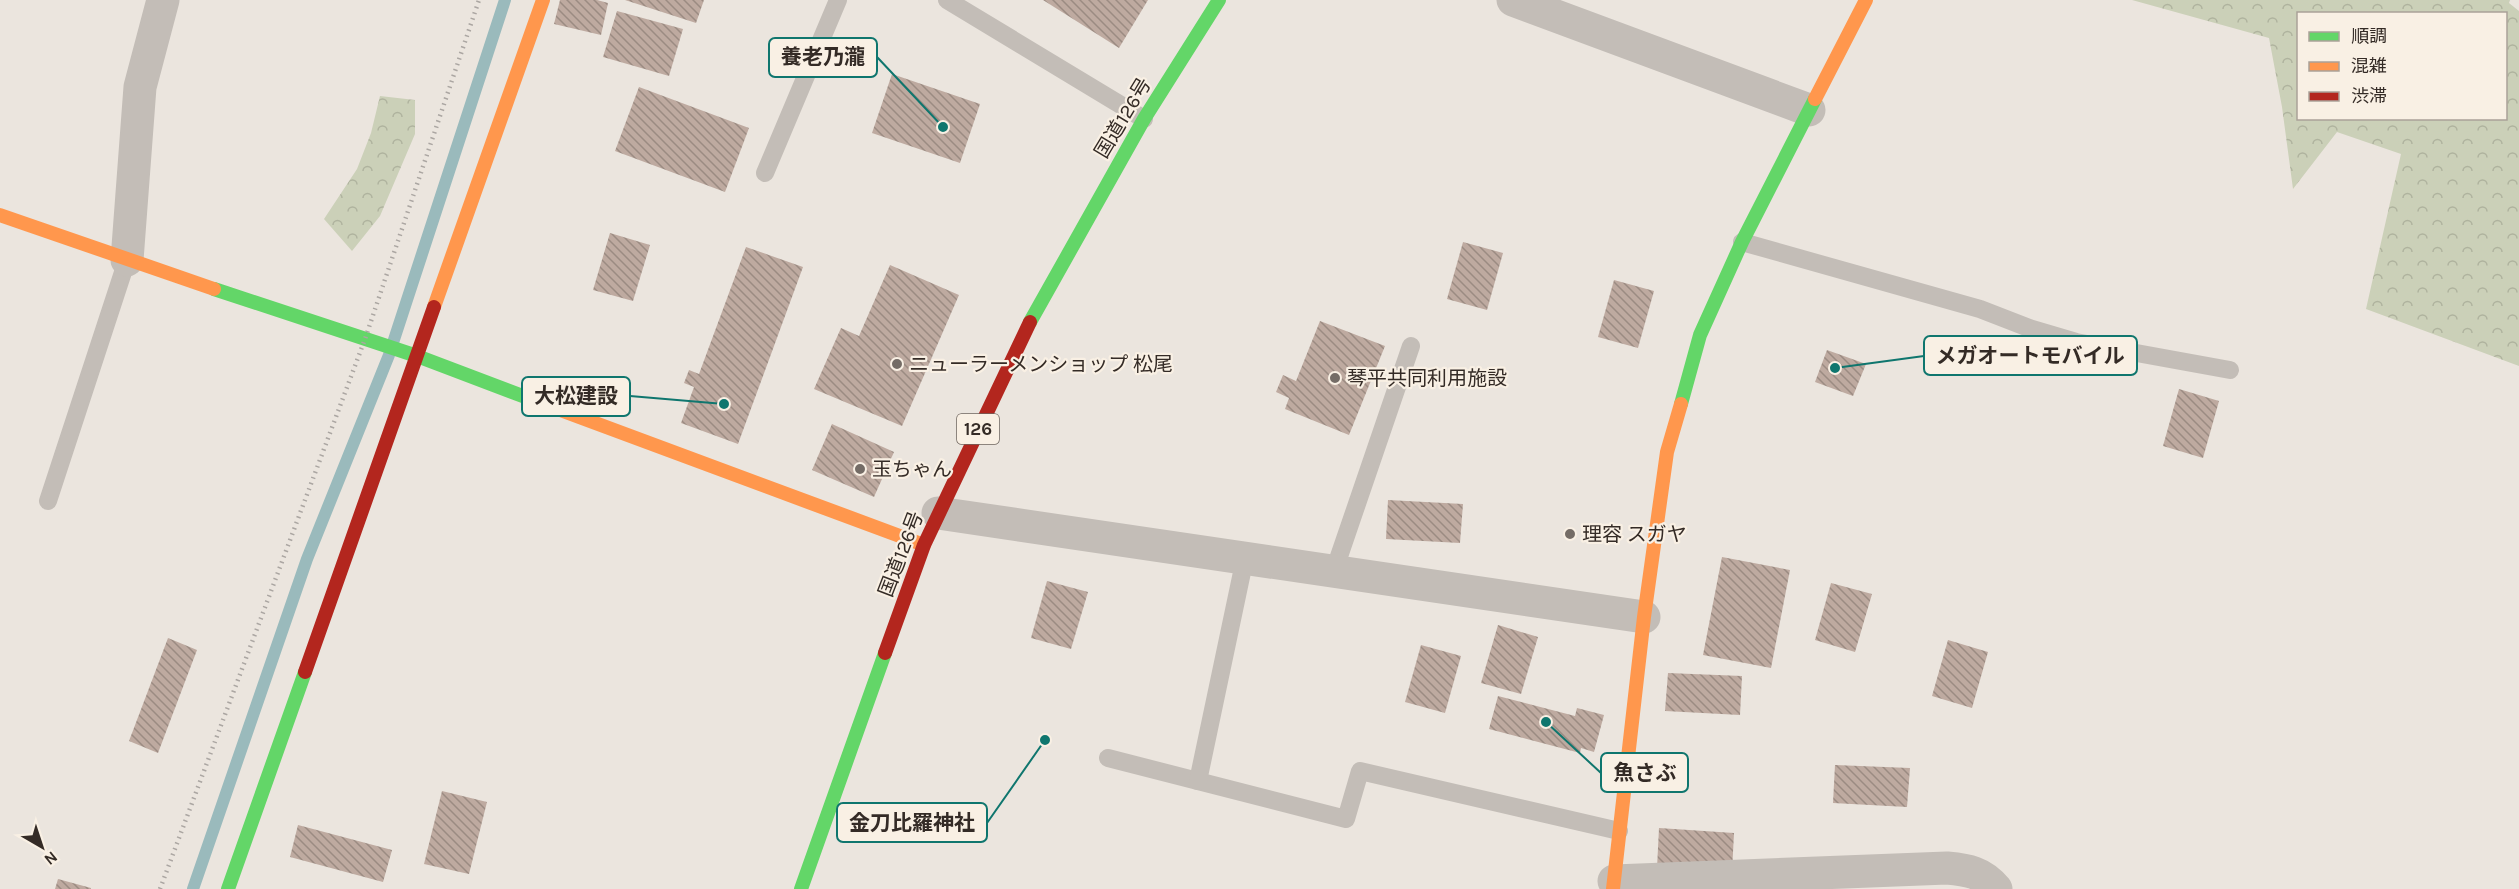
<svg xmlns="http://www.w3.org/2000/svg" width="2519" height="889" viewBox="0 0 2519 889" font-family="Karla,'Noto Sans JP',sans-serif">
	<defs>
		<pattern id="forest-crowns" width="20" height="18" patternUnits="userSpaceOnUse" patternTransform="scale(1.5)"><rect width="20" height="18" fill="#cbd0b8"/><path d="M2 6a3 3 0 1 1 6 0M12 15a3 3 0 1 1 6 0" fill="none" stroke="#afb39e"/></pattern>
		<pattern id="building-back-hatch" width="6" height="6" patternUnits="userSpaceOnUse" patternTransform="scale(1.5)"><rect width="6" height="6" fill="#beaaa0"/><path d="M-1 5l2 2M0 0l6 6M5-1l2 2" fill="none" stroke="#9b8b82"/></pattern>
	</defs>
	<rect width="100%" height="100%" fill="#ebe5de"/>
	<!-- forest -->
	<g fill="url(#forest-crowns)" fill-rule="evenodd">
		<path d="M2132,0H2510L2509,3L2519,11V366L2366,309L2401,154L2337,132L2293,189L2282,107L2269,38ZM2298,14H2506V118H2298Z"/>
		<polygon points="380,96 415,100 415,134 380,216 352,251 324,219 357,169 371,133"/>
	</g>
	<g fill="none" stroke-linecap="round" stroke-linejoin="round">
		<!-- stream -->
		<polyline stroke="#9ababc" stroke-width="12" points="193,889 307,559 389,355 505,0"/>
	</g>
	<!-- building -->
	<g fill="url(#building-back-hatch)">
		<polygon points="560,0 597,0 608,3 601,35 554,24"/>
		<polygon points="625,0 704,0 696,23"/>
		<polygon points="1043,0 1148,0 1119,48"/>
		<polygon points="617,11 683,29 669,76 603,57"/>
		<polygon points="892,74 980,104 960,163 872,133"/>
		<polygon points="639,87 749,128 725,192 615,151"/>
		<polygon points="610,233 650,245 633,301 593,290"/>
		<polygon points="1463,242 1503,253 1487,310 1447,299"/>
		<polygon points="746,247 803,267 738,444 681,423 694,387 684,383 689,370 699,374"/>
		<polygon points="890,265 959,295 902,426 814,389 841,328 859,336"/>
		<polygon points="1614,280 1654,291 1638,348 1598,337"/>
		<polygon points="1320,321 1385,346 1349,435 1285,409 1289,398 1276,392 1283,375 1296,381"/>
		<polygon points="1827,350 1866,364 1853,396 1815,382"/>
		<polygon points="2179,389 2219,401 2203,458 2163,446"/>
		<polygon points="832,424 894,452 874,497 812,470"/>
		<polygon points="1388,500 1463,504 1460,543 1386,539"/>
		<polygon points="1722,557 1790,570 1771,668 1703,655"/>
		<polygon points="1047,581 1088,592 1071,649 1031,638"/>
		<polygon points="1831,583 1872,594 1855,652 1815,640"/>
		<polygon points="1498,625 1538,637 1521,694 1481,683"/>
		<polygon points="168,638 197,650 158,753 129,741"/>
		<polygon points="1948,640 1988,652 1972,708 1932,696"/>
		<polygon points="1421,645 1461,656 1445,713 1405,702"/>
		<polygon points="1668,673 1742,676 1740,715 1665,711"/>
		<polygon points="1498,696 1575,716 1577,708 1604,715 1594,752 1581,748 1580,753 1489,729"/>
		<polygon points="1835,765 1910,768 1907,807 1833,803"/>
		<polygon points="442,791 487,802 469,874 424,864"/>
		<polygon points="298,825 392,850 383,882 290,857"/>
		<polygon points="1659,828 1734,833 1732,872 1657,868"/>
		<polygon points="58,879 91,888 91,889 55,889"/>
	</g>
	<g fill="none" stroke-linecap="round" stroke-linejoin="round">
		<!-- lane -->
		<g stroke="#c3bdb7" stroke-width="18">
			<polyline points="947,0 1144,119"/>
			<polyline points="765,173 838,0"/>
			<polyline points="1742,242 1980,309 2029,328 2076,342 2230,370"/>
			<polyline points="48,501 127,260"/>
			<polyline points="1334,571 1411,346"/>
			<polyline points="1108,758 1346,819 1360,771 1619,831"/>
			<polyline points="1198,781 1245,558"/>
		</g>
		<!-- street -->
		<g stroke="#c3bdb7" stroke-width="33">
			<polyline points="1513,0 1809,110"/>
			<polyline points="127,260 140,87 163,0"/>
			<polyline points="938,513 1644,617"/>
			<path d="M1614,881L1947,868C1968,870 1982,872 1996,889"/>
		</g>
		<!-- fast -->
		<g stroke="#63d668" stroke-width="14">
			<polyline points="214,289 417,356 528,398"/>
			<polyline points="1030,322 1144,119 1219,0"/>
			<polyline points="1681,404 1700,335 1742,242 1815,99"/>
			<polyline points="228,889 305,672"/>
			<polyline points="801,889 885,653"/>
		</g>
		<!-- slow -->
		<g stroke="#ff974d" stroke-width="14">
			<polyline points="1815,99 1866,0"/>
			<polyline points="0,215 214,289"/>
			<polyline points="434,307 543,0"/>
			<polyline points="528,398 924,545"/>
			<polyline points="1613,889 1644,617 1667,452 1681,404"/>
		</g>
		<!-- jam -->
		<g stroke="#b3261e" stroke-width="14">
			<polyline points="885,653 924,545 1030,322"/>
			<polyline points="305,672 434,307"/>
		</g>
		<!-- rail -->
		<polyline stroke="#aba6a2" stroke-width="4.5" stroke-dasharray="1.5 4.5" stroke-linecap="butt" points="160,889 365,339 479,0"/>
	</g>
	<!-- markers -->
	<g fill="#746c66" stroke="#f9f0e4" stroke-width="2">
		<circle cx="897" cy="364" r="6"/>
		<circle cx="1335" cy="378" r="6"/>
		<circle cx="860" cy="469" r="6"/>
		<circle cx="1570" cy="534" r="6"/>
	</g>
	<g text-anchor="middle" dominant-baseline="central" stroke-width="4.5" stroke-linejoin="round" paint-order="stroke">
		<!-- shield labels -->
		<rect fill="#f9f0e4" stroke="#6f665f" stroke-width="1.5" x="957" y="414" width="42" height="30" rx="4.5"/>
		<g font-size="18" font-weight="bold" fill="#342b26">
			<text x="978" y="429">126</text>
		</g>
		<!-- street labels -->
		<g font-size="20" fill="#342b26" stroke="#f9f0e4">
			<text transform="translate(1123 118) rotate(-59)">国道126号</text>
			<text transform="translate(901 554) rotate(-69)">国道126号</text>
		</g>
		<!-- poi labels -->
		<g font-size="20" fill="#342b26" stroke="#f9f0e4" text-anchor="start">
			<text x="909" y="364">ニューラーメンショップ 松尾</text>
			<text x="1347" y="378">琴平共同利用施設</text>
			<text x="872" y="469">玉ちゃん</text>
			<text x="1582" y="534">理容 スガヤ</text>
		</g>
	</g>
	<!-- callouts -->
	<path fill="none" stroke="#0f766e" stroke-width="2" d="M943 127L877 57M1835 368L1924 356M724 404L630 396M1546 722L1601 773M1045 740L987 823"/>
	<g fill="#0f766e" stroke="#f9f0e4" stroke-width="2">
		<circle cx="943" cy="127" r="6"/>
		<circle cx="1835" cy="368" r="6"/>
		<circle cx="724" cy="404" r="6"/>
		<circle cx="1546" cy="722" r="6"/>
		<circle cx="1045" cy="740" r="6"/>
	</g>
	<g fill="#f9f0e4" stroke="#0f766e" stroke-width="2">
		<rect x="769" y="38" width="108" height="39" rx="6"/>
		<rect x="1924" y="336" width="213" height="39" rx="6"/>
		<rect x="522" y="377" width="108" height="39" rx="6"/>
		<rect x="1601" y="753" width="87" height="39" rx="6"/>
		<rect x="837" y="803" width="150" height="39" rx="6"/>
	</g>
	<g font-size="21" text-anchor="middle" font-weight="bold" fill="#342b26">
		<text x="823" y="64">養老乃瀧</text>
		<text x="2030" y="363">メガオートモバイル</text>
		<text x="576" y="403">大松建設</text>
		<text x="1645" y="780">魚さぶ</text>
		<text x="912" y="830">金刀比羅神社</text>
	</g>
	<!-- legend -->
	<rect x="2297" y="12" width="210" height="108" fill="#f9f0e4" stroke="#aaa198" stroke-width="1.5"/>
	<rect x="2309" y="32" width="30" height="9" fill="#63d668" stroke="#aaa198" stroke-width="1.5"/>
	<text x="2351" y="42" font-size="18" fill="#342b26">順調</text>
	<rect x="2309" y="62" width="30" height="9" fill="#ff974d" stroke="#aaa198" stroke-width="1.5"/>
	<text x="2351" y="72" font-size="18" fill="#342b26">混雑</text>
	<rect x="2309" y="92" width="30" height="9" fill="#b3261e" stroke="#aaa198" stroke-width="1.5"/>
	<text x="2351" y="102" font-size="18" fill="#342b26">渋滞</text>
	<!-- north arrow -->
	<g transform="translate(42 847) rotate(141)" stroke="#f9f0e4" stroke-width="4.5" paint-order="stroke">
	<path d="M0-4.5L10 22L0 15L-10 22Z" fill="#342b26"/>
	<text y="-9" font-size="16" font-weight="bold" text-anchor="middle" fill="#342b26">N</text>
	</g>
</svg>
